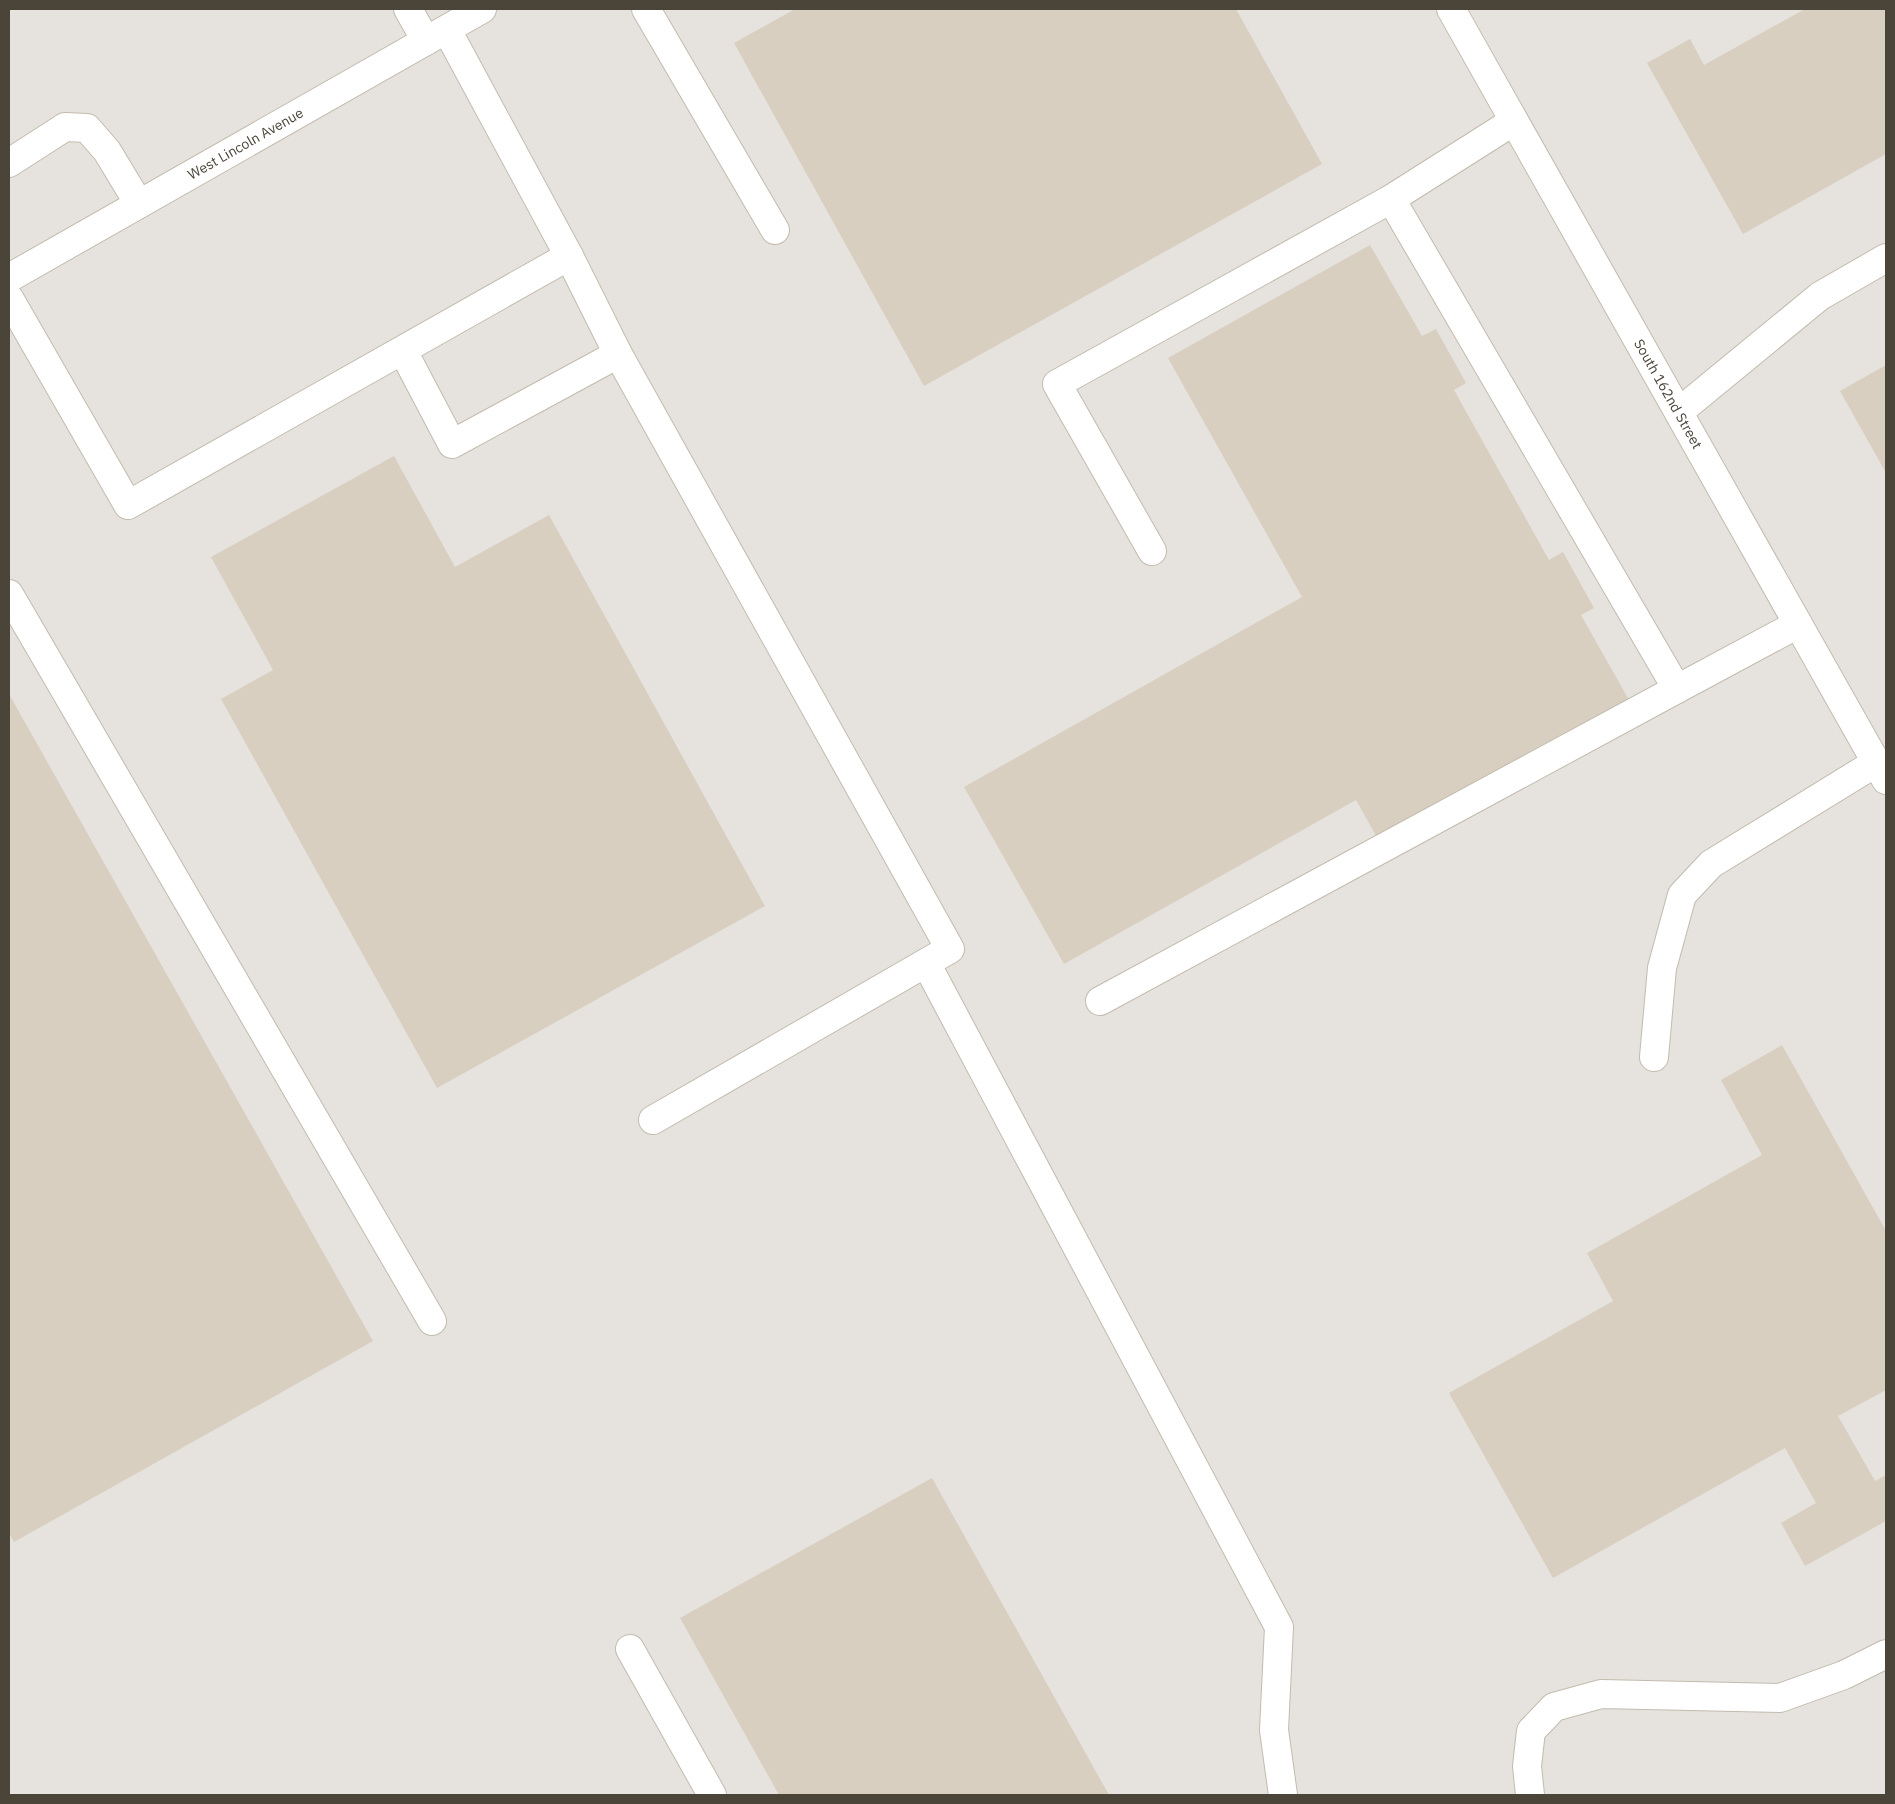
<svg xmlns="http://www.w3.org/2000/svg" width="1895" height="1804" viewBox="0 0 1895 1804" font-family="'IBM Plex Sans',sans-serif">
	<rect width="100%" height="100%" fill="#f6f3ec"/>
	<!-- industrial -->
	<rect fill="#e6e2dd" x="9" y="9" width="1877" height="1786"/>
	<!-- building -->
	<g fill="#d8cfc1">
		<polygon points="795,9 1236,9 1322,164 924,386 734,43"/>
		<polygon points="1805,9 1886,9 1886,154 1743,234 1647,63 1690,39 1704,65"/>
		<polygon points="1370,245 1422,336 1436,329 1466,383 1454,390 1549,560 1563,552 1594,608 1581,615 1629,700 1379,841 1356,800 1064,964 964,787 1302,597 1168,358"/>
		<polygon points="1886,365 1886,473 1840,391"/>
		<polygon points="394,456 455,567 549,515 765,906 437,1088 221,699 273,670 211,557"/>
		<polygon points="9,694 373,1341 14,1542 9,1533"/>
		<polygon points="1782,1045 1886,1231 1886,1390 1838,1416 1875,1481 1886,1475 1886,1521 1805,1566 1781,1523 1816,1503 1785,1448 1553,1578 1449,1393 1613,1301 1587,1253 1762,1155 1721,1080"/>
		<polygon points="932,1478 1109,1795 779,1795 680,1618"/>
	</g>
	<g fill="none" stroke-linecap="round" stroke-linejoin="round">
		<defs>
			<g id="minor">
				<polyline points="408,9 426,41"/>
				<polyline points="646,9 775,230"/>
				<path id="s1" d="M1451,9L1886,780"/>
				<polyline points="447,30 569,256 618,354 950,949 653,1120"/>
				<polyline points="9,163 65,127 87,128 107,151 139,204"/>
				<polyline points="1391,199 1677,689 1798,624"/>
				<path id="s2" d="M9,278L482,9"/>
				<polyline points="9,298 128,505 569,256"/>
				<polyline points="403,351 452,444 618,354"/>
				<polyline points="1680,411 1820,296 1886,258"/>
				<polyline points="1152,551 1057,384 1391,199 1514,121"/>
				<polyline points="9,594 432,1321"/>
				<polyline points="926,963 1279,1627 1274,1730 1283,1795"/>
				<polyline points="1100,1001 1677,689"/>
				<polyline points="1654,1057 1662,968 1682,895 1711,864 1877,762"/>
				<polyline points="630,1649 712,1795"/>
				<polyline points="1530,1795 1527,1766 1531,1731 1554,1707 1601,1694 1780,1698 1844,1675 1886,1654"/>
			</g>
		</defs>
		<!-- minor casing -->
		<use href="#minor" stroke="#c2bbae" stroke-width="30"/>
		<!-- minor -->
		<use href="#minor" stroke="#fff" stroke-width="28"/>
	</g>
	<g text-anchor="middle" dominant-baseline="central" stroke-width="4" stroke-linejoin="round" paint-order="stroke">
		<!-- street labels -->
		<g font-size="14" fill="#4b4439" stroke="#fff">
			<text stroke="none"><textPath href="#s2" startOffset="272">West Lincoln Avenue</textPath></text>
			<text stroke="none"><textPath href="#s1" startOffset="442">South 162nd Street</textPath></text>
		</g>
	</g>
	<!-- border -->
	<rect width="1895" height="1804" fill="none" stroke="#4b4439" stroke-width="20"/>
</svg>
